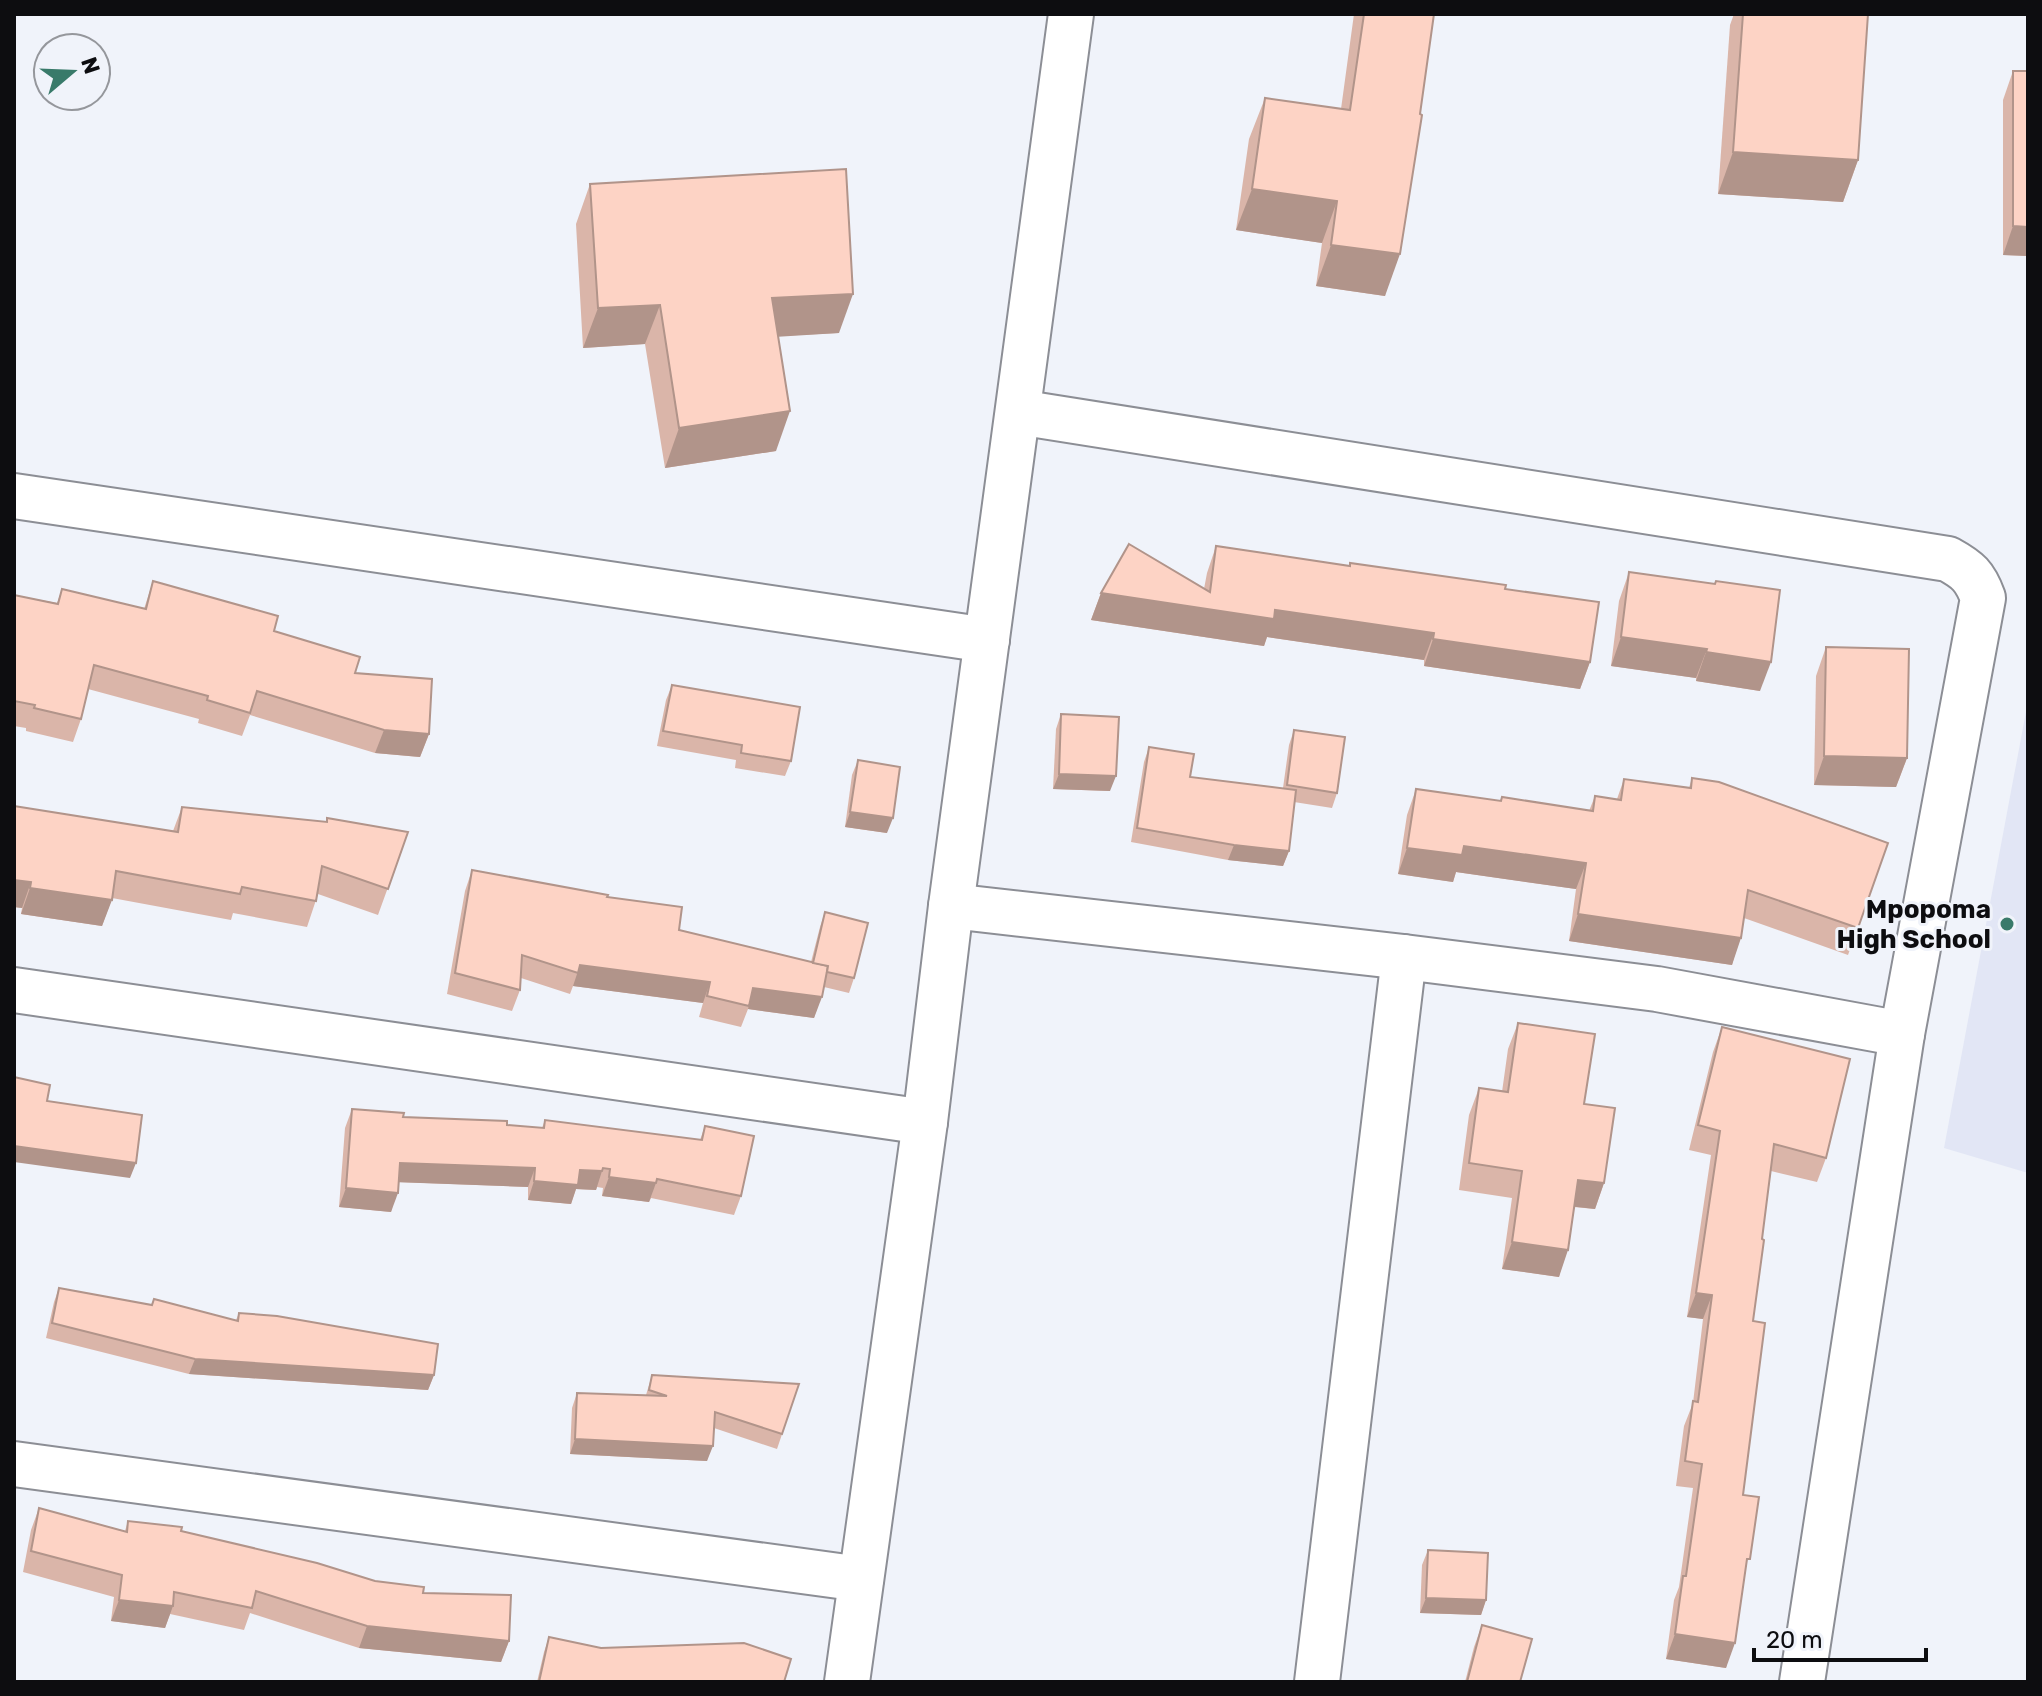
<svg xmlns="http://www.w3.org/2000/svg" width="2042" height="1696" viewBox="0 0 2042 1696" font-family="Rubik,sans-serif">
	<rect width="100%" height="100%" fill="#f0f3fa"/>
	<!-- built -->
	<polygon fill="#e2e6f5" points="2028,701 2028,1173 1944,1148"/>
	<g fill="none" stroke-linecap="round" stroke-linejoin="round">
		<defs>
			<g id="minor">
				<path d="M1018,412L1948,559C1968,570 1975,576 1983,598L1902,1034L1802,1682"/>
				<polyline points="14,496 987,640"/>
				<polyline points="951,906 1404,957 1657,989 1902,1034"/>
				<polyline points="14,990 925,1122"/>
				<polyline points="14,1464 861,1579"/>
				<polyline points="847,1682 925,1122 951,906 1071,14"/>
				<polyline points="1317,1682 1404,957"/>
			</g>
		</defs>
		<!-- minor casing -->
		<use href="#minor" stroke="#8c8e95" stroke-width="48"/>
		<!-- minor -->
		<use href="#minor" stroke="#fff" stroke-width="44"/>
	</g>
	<!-- wall -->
	<g fill="#dab5a9">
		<polygon points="1354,14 1434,14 1385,296 1316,286 1322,243 1236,230 1249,139 1265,98 1341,109"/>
		<polygon points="1734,14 1868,14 1858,160 1843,202 1718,194 1730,25"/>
		<polygon points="2013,71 2028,256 2003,255 2003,100"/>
		<polygon points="590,184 839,333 778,336 776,451 665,468 645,344 583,348 576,224"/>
		<polygon points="1216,546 1505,589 1590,662 1580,689 1424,666 1424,660 1267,637 1264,646 1091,620 1101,593 1204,589 1207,573"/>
		<polygon points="1629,572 1714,584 1716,581 1760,691 1696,681 1696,678 1611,666 1619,601"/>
		<polygon points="153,581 274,631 355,673 429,734 420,757 375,753 250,715 242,736 198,723 199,719 88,689 81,719 73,742 26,731 26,728 14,726 14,595 57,603 62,589 144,609"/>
		<polygon points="1826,647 1907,758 1896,787 1814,785 1816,676"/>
		<polygon points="672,685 791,761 785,776 735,768 736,760 657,746 666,700"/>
		<polygon points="1061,714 1110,791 1053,789 1056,729"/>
		<polygon points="1294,730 1337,793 1332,808 1294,802 1289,851 1283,866 1228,860 1131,842 1144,762 1149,747 1190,777 1283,788 1289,745"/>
		<polygon points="858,760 887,833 845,827 852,775"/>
		<polygon points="1692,778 1888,843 1848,955 1744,918 1732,965 1569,941 1576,889 1456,872 1453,882 1398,874 1407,815 1416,789 1500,801 1502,797 1589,811 1595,796 1617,799 1624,779 1689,788"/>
		<polygon points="14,806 173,831 182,807 408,832 378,915 318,894 307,927 233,913 231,920 112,898 102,926 21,914 22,908 14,907"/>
		<polygon points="472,870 607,897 679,930 811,962 820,927 825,912 854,978 849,993 824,987 814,1018 748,1009 741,1027 699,1017 703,1003 573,986 570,994 521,978 520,990 512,1011 447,994 465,891"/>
		<polygon points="1518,1023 1584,1104 1604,1183 1595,1209 1574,1207 1559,1277 1502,1269 1512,1198 1459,1190 1469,1115 1479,1088 1502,1092 1508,1049"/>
		<polygon points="1722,1027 1826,1158 1817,1182 1771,1171 1762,1239 1753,1321 1743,1495 1745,1573 1726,1668 1666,1659 1674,1600 1679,1587 1693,1488 1676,1486 1684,1426 1693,1403 1703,1319 1687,1317 1711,1155 1689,1150 1713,1052"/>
		<polygon points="352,1109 403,1117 542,1128 545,1120 700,1140 705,1126 741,1196 734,1215 651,1198 649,1202 602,1196 603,1188 597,1187 596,1190 576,1189 571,1204 528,1200 528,1187 398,1182 391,1212 339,1207 345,1128"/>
		<polygon points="59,1288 236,1320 239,1313 434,1375 428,1390 189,1374 46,1338 54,1302"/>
		<polygon points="652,1375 799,1384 777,1449 714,1428 707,1461 570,1454 572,1408 577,1393 646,1395"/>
		<polygon points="39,1508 125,1531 128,1521 181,1531 423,1593 509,1641 501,1662 359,1648 250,1613 244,1630 170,1614 165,1628 111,1621 114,1597 23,1572 31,1530"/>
		<polygon points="1428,1550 1486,1600 1481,1615 1420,1613 1422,1565"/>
		<polygon points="1482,1625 1520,1682 1465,1682 1474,1647"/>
		<polygon points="549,1637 601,1648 784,1682 537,1682 544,1652"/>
	</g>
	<!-- shaded-wall -->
	<g fill="#b1948a">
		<polygon points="1733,152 1858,160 1843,202 1718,194"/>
		<polygon points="1252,189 1337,201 1322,243 1236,230"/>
		<polygon points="2013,226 2028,227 2028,256 2003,255"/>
		<polygon points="1331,245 1400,254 1385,296 1316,286"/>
		<polygon points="853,294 839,333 757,338 772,298"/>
		<polygon points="660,305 645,344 583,348 598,308"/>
		<polygon points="790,411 776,451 665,468 679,428"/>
		<polygon points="1101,593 1275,610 1434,633 1424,660 1267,637 1264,646 1091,620"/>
		<polygon points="1621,637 1707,649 1696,678 1611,666"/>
		<polygon points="1433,639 1590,662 1580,689 1424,666"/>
		<polygon points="1706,652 1771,662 1760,691 1696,681"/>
		<polygon points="384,730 429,734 420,757 375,753"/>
		<polygon points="1824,756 1907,758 1896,787 1814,785"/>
		<polygon points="1059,774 1116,776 1110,791 1053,789"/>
		<polygon points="850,812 893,818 887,833 845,827"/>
		<polygon points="1234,845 1289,851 1283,866 1228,860"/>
		<polygon points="1464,846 1586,863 1576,889 1456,872 1453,882 1398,874 1407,848"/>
		<polygon points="14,880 31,882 22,908 14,907"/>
		<polygon points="30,888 112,900 102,926 21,914"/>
		<polygon points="1578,914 1741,938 1732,965 1569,941"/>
		<polygon points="580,965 710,982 703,1003 573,986"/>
		<polygon points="753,988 822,997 814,1018 748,1009"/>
		<polygon points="14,1146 136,1163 130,1178 14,1162"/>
		<polygon points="400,1163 535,1168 528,1187 393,1182"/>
		<polygon points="580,1170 602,1171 596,1190 576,1189 571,1204 528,1200 534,1181"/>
		<polygon points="609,1177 656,1183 649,1202 602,1196"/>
		<polygon points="1578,1180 1604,1183 1595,1209 1568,1206"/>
		<polygon points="346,1188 398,1193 391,1212 339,1207"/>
		<polygon points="1512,1242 1568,1250 1559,1277 1502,1269"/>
		<polygon points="1696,1293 1712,1295 1703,1319 1687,1317"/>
		<polygon points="195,1359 434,1375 428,1390 189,1374"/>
		<polygon points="575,1439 713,1446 707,1461 570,1454"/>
		<polygon points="1426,1598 1486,1600 1481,1615 1420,1613"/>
		<polygon points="119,1600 173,1606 165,1628 111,1621"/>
		<polygon points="367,1626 509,1641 501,1662 359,1648"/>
		<polygon points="1675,1634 1735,1643 1726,1668 1666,1659"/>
	</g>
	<!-- building -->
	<g fill="#fdd3c5" stroke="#b1948a" stroke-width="2">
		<polygon points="1364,14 1434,14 1420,114 1422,115 1400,254 1331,245 1337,201 1252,189 1265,98 1350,110"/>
		<polygon points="1743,14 1868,14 1858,160 1733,152"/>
		<polygon points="2013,71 2028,71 2028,227 2013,226"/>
		<polygon points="846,169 853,294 772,298 790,411 679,428 660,305 598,308 590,184"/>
		<polygon points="1129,544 1210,592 1216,546 1350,566 1350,563 1506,585 1505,589 1599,602 1590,662 1433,639 1434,633 1275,610 1274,619 1101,593"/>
		<polygon points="1629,572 1715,584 1716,581 1780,590 1771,662 1706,652 1707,649 1621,637"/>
		<polygon points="153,581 278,616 274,631 360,657 355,673 432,679 429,734 384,730 257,691 250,713 207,700 208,696 94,665 81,719 34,708 35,705 14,701 14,595 58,604 62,589 146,609"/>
		<polygon points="1826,647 1909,649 1907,758 1824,756"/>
		<polygon points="672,685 800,707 791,761 741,753 742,745 663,731"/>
		<polygon points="1061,714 1119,717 1116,776 1059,774"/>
		<polygon points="1294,730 1345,737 1337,793 1287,785"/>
		<polygon points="1149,747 1194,754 1190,777 1296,790 1289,851 1234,845 1137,828"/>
		<polygon points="858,760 900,767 893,818 850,812"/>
		<polygon points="1692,778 1719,782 1888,843 1858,928 1748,890 1741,938 1578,914 1586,863 1464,846 1462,855 1407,848 1416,789 1501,801 1502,797 1593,811 1595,796 1621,800 1624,779 1691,788"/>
		<polygon points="14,806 178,832 182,807 327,822 327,818 408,832 388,889 322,866 316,901 242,887 240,894 116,871 112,900 30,888 31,882 14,880"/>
		<polygon points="472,870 608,895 607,897 682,907 679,930 828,966 822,997 753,988 749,1006 707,996 710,982 580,965 578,973 522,955 520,990 455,973"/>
		<polygon points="825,912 868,923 854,978 827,972 828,966 813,963"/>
		<polygon points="1518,1023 1595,1034 1584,1104 1615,1108 1604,1183 1578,1180 1568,1250 1512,1242 1522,1171 1469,1163 1479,1088 1508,1092"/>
		<polygon points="1722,1027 1850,1059 1826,1158 1774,1144 1762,1239 1764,1240 1753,1321 1765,1323 1743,1495 1759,1497 1750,1559 1747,1559 1735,1643 1675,1634 1683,1576 1686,1576 1702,1464 1685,1461 1693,1401 1698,1402 1712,1295 1696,1293 1720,1131 1698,1125"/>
		<polygon points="14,1077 50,1085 47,1101 142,1115 136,1163 14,1146"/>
		<polygon points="352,1109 404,1113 403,1117 507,1121 507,1125 544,1128 545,1120 702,1140 705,1126 754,1136 741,1196 657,1179 656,1183 609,1177 610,1169 603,1168 602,1171 580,1170 578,1185 534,1181 535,1168 400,1163 398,1193 346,1188"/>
		<polygon points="59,1288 152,1305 154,1299 238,1321 239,1313 277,1316 438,1344 434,1375 195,1359 52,1323"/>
		<polygon points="652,1375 799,1384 782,1434 715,1412 713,1446 575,1439 577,1393 667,1396 649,1390"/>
		<polygon points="39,1508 127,1532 128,1521 182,1527 181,1531 317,1563 375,1581 424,1587 423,1593 511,1595 509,1641 367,1626 256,1591 252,1608 174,1592 173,1606 119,1600 122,1575 31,1551"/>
		<polygon points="1428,1550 1488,1553 1486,1600 1426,1598"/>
		<polygon points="1482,1625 1532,1639 1520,1682 1467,1682"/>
		<polygon points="549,1637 601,1648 744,1643 791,1659 784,1682 539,1682"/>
	</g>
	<!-- markers -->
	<circle fill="#397a6a" stroke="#f0f3fa" stroke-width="3" cx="2007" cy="924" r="8"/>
	<g text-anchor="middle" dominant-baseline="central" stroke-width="6" stroke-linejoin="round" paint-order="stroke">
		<!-- poi labels -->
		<g font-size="26" font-weight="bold" fill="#0d0d10" stroke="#f0f3fa" text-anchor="end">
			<text x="1991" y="909">Mpopoma<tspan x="1991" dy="30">High School</tspan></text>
		</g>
	</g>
	<!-- border -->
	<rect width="2042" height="1696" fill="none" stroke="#0d0d10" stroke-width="32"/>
	<!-- north arrow -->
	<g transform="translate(72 72) rotate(71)"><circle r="38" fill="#f0f3fa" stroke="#95979c" stroke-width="2"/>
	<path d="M0-6L14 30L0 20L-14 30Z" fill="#397a6a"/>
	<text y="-12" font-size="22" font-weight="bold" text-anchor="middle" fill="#0d0d10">N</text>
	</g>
	<!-- scale -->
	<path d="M1754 1648v12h172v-12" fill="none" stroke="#0d0d10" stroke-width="4"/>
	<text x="1766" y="1648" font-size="24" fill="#0d0d10" stroke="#f0f3fa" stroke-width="6" paint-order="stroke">20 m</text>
</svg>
